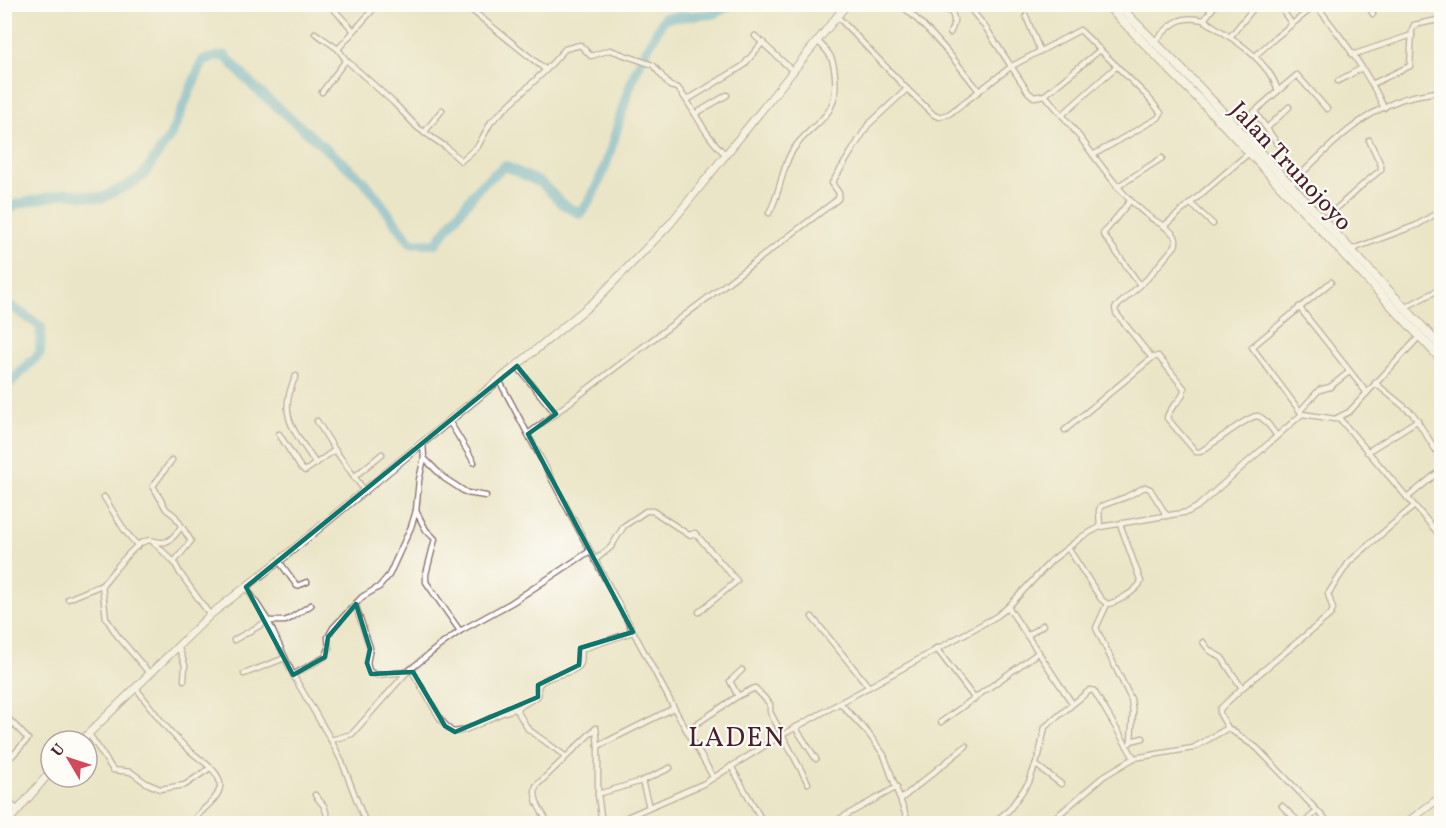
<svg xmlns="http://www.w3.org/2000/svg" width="1446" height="828" viewBox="0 0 1446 828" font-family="Vollkorn,serif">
	<rect width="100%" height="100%" fill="#fdfcf7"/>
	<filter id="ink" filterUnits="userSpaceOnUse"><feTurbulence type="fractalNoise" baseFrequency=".0167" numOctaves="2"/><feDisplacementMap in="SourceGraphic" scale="12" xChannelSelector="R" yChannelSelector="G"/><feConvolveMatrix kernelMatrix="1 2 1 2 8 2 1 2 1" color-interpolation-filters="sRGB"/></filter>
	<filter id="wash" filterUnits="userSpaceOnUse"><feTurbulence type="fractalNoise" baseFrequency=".008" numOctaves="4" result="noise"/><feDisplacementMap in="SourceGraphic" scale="24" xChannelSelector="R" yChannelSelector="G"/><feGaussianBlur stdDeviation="1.35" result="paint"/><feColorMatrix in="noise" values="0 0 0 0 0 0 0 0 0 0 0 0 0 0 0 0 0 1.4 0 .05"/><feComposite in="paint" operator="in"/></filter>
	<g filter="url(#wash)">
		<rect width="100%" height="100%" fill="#ebe5c7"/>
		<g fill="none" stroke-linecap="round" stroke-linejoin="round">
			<!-- river -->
			<g stroke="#54acd1" stroke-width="10">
				<path d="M4,213L14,205L66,193L102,198L141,178L171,135L203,60L224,55L256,89L365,182L411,243H436L480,186L505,166L541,183L563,204L580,214C612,172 615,119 636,71C644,53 655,35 664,18L714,14L732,4"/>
				<polyline points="4,304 14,308 41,327 40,353 4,389"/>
			</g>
		</g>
	</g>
	<g filter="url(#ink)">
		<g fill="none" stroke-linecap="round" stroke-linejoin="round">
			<defs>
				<g id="minor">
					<polyline points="329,4 353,30"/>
					<path d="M900,4C931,30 955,60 979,91"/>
					<polyline points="1204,4 1211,10"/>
					<polyline points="1278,4 1292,24"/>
					<polyline points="1367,4 1373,14"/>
					<path d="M1316,5C1341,37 1367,70 1384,108"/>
					<polyline points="969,7 986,28 1028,92 1034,97 1045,95 1100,50"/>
					<path d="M909,11C919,5 952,3 954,19C955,23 952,29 950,33"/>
					<polyline points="837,16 907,89 934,115 939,117 949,114 1012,66 1080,30 1147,96 1161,113 1158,118 1093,155"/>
					<polyline points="1026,16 1040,51"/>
					<polyline points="1204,20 1216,4"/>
					<polyline points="315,33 338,49 346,60 394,103 418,128 446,147 461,161 478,146 491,122 546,70 464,4"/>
					<polyline points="755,36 793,71"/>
					<polyline points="1230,37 1257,4"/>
					<path d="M1155,41C1171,25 1178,14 1204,20C1230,37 1269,59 1278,91L1236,128"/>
					<polyline points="338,49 378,4"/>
					<polyline points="1352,55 1412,35"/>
					<polyline points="1255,56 1275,38 1317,4"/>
					<path d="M546,70L565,49L580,45L591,56L610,50L653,65L670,86L678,88C695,110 704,135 725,154"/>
					<polyline points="1338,81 1362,68"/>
					<polyline points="1372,84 1410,66 1412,30 1414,25 1442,19"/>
					<polyline points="1278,91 1297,75 1327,109"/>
					<polyline points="322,92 346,60"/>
					<path d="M1045,95C1055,107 1066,119 1075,131C1103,166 1124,204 1164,226L1250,152"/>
					<polyline points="687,100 743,66 763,42"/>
					<polyline points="1255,112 1277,143"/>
					<polyline points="695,114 727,95"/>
					<polyline points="1062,115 1117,66"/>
					<polyline points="1267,128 1289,107"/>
					<polyline points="424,133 442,110"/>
					<path d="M1290,185C1323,153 1356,116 1400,100C1413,95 1428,94 1442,91"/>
					<polyline points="1117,187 1162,158"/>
					<polyline points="1130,201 1103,234 1140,285"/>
					<polyline points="1191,204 1213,224"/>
					<path d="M769,213C780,194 781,171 791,153C809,122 840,121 835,76C834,60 830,52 817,41"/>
					<path d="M1323,220C1343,204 1360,185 1381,170V165L1369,140"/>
					<polyline points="1350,250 1417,225 1442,210"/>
					<polyline points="1299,307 1367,393"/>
					<polyline points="1404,308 1442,288"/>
					<path d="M1152,358L1158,356L1184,388C1185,400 1169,405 1167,418L1196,452H1200C1210,446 1248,416 1257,416C1265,417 1272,430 1277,436"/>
					<polyline points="517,366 556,414"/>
					<path d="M296,376C276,416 295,431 316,464"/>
					<polyline points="499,380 674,708 713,777"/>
					<polyline points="1375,383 1413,414 1442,460"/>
					<polyline points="1300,411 1319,390 1330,387 1349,372"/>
					<polyline points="1302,414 1252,347 1331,282"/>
					<polyline points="1339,418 1437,532"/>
					<polyline points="317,421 335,450"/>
					<polyline points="449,421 474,462"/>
					<path d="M1065,430L1152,358L1116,313L1115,308L1147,279L1175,246C1179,236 1171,232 1164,226"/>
					<polyline points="279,434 301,468 305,471 335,450 364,490"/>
					<polyline points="528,434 838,199 839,193 832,183 868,125 907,89"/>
					<polyline points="423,443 424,458 444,478 467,493 486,496"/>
					<polyline points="1367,452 1418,420"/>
					<polyline points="172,460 153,486 166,509 175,516 191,541 174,562"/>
					<polyline points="354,477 382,454"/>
					<polyline points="104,497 125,531 138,546"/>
					<polyline points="1407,498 1442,469"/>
					<polyline points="416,511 426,530 435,539 426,574 426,582 460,631"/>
					<polyline points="1100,527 1099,510 1101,506 1126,497 1145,487 1150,489 1167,516"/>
					<polyline points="153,542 174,562 180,573 210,615"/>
					<path d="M1068,548L1101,599L1107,604C1117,603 1136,591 1141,582L1120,524"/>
					<polyline points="595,560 611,547 624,526 646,511 653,511 689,535 695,533 737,581 699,612"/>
					<polyline points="279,561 297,586 307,582"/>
					<polyline points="246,587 268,621 293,675 331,740 342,762 366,824"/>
					<polyline points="68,599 102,585"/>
					<polyline points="355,604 370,648 367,663 369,671 376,675 407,672"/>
					<polyline points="1107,604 1096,628 1131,699 1133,713 1131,741"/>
					<polyline points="1008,607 1072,703"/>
					<polyline points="812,617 869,687"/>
					<polyline points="1027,636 1043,625"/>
					<polyline points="234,640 268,621 285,621 291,618 311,605"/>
					<polyline points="1203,642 1209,650 1222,658 1242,688"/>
					<polyline points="178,646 185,665 184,680"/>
					<polyline points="936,648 975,699"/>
					<path d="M411,669L441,720L451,731C466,736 496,711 516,709L528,729L565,756"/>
					<path d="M150,674L117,635L106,618L102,585C112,574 129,550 141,543C157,533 162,556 181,527"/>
					<polyline points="244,674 285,658"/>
					<polyline points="293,675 325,657 329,649 328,637 333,628 362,597 379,587 389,575 411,527 416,511 419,480 424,458"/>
					<path d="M136,688C152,709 168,732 188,749C198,759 222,771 220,787C218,801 198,811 191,824"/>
					<polyline points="738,696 730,681 742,670"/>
					<polyline points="840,703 868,733 884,755 909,824"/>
					<path d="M516,709L538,696C539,693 538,690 538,687C543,673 576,676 581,663C582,659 581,653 582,649L633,632"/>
					<polyline points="4,714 28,739 12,756 4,755"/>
					<polyline points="941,722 1039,652"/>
					<polyline points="795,727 816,759"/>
					<polyline points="687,730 738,696 755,688 770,704 770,712 808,783"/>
					<polyline points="89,734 113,770 131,772 146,783 160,789 185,785 210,768"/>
					<polyline points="331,740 352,734 407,672 438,647 460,631 511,603 590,551"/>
					<polyline points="1130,743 1131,741 1143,738"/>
					<polyline points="598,746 674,708"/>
					<polyline points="1036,765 1061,784"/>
					<polyline points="731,766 764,824"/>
					<polyline points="642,781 649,807"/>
					<polyline points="598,794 642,781 670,768"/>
					<polyline points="315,795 324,806 330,824"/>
					<polyline points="4,799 17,809"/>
					<polyline points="901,799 966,746"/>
					<polyline points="1282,806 1301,824"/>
					<polyline points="1416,816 1422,824"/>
					<polyline points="832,823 897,787"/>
					<path d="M549,824C542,812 532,800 536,786L596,728L598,746V794L602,824"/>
					<polyline points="611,824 705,783 782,735 997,616 1008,607 1051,561 1083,536 1100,527 1188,512 1197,507 1302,414 1335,419 1349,412 1420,336"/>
					<polyline points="992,824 1009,810 1029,782 1039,755 1045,727 1090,690 1094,691 1134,758 1193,748 1228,728"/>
					<polyline points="1045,824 1062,812 1104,776 1134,758"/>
					<polyline points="1303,824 1317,811"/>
					<polyline points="1330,824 1257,748 1228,728 1220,714 1220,709 1242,688 1331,614 1333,609 1328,594 1349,562 1414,506"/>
				</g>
				<g id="secondary">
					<polyline points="81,741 210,615 279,561 595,301 670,224 847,4"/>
					<polyline points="6,824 51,771"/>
					<polyline points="1405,824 1442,796"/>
				</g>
				<g id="trunk">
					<polyline points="1106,4 1222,123 1442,360"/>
					<polyline points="1117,4 1200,88 1442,348"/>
				</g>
			</defs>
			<!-- minor casing -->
			<use href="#minor" stroke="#826462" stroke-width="7"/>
			<!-- secondary casing -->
			<use href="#secondary" stroke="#826462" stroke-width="9"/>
			<!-- trunk casing -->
			<use href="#trunk" stroke="#826462" stroke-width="10"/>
			<!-- minor -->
			<use href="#minor" stroke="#fff" stroke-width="4.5"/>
			<!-- secondary -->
			<use href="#secondary" stroke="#fff" stroke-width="7"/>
			<!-- trunk -->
			<use href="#trunk" stroke="#fff" stroke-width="8"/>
		</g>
	</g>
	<!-- marked area -->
	<path d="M0 0H1446V828H0ZM517,366L556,414L528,434L633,632L580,648L579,665L538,685V697L455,732L445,726L413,672L371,674L367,663L370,649L356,604L328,637L325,657L293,675L246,587Z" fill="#ebe5c7" fill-opacity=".55" fill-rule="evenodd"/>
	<path fill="none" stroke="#0f766e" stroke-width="4.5" stroke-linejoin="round" d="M517,366L556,414L528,434L633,632L580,648L579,665L538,685V697L455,732L445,726L413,672L371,674L367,663L370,649L356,604L328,637L325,657L293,675L246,587Z"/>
	<g text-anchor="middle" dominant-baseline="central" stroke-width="4.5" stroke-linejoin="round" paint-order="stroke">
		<!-- street labels -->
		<g font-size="24" fill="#4a1f2b" stroke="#fdfcf7">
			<text transform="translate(1290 167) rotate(47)">Jalan Trunojoyo</text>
		</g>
		<!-- quarter labels -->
		<g font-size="27" letter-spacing="1.5" fill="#4a1f2b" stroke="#fdfcf7">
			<text x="737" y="739">LADEN</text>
		</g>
	</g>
	<!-- margin -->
	<rect width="1446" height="828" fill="none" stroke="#fdfcf7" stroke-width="24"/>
	<!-- north arrow -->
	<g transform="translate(69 759) rotate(309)"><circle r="28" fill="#fdfcf7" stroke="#b5a4a5" stroke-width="1.5"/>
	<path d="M0-4.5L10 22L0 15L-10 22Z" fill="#d1495b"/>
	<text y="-9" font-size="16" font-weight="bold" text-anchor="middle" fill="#4a1f2b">U</text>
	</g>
</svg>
